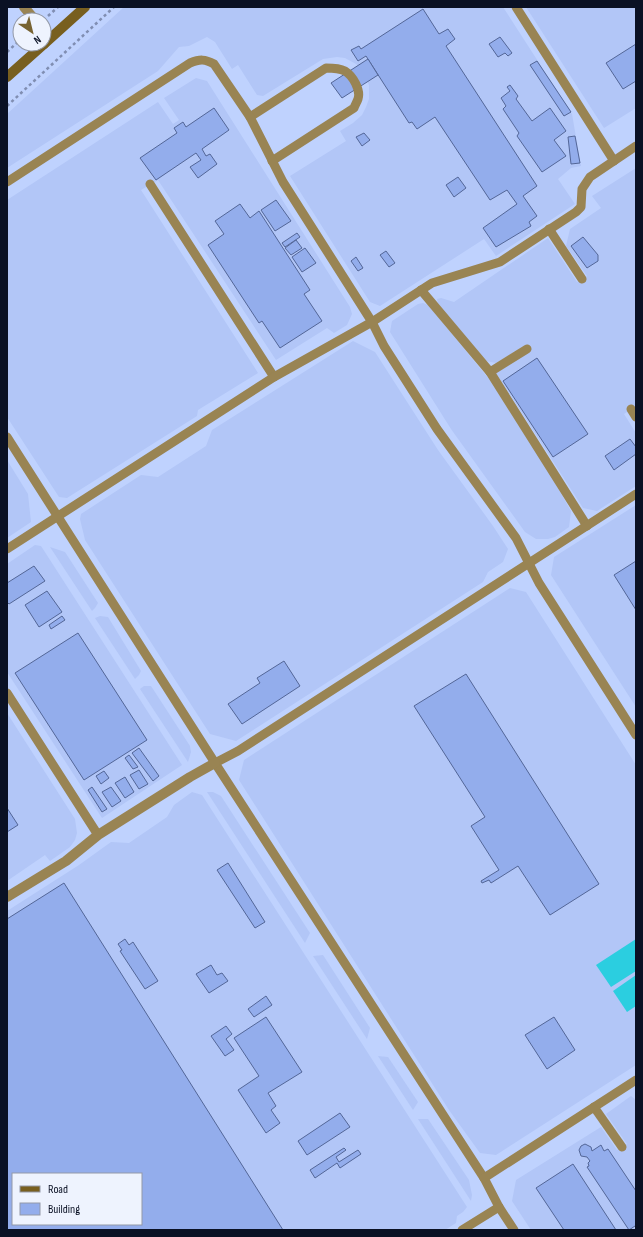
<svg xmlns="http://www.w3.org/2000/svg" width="643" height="1237" viewBox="0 0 643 1237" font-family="'Sofia Sans Condensed',sans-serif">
	<rect width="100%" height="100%" fill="#bfd2fe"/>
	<!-- built -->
	<g fill="#b2c6f7" fill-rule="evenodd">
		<polygon points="124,7 503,7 572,114 581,166 571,168 558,179 575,204 496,256 484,239 380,306 370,302 290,176 346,141 340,131 353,123 362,115 366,107 369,99 369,85 362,70 356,64 345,58 337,57 323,59 263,96 257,95 238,65 232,69 215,42 207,37 189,46 179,47 158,71 7,168 7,114"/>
		<polygon points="526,7 636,7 636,108 604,128"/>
		<polygon points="196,78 207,81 350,307 352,314 347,325 334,333 327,328 276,360 158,180 141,190 258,373 198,410 197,416 67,498 59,497 7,417 7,200 158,102 173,124 179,120 164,98"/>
		<polygon points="636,168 636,406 624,414 636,433 636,486 597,511 583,508 496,373 529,352 524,346 496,363 486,361 438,303 437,299 441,298 454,302 548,238 577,282 587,276 566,246 570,229 601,208 592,196"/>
		<polygon points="423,303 428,305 489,379 550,474 571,511 569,527 555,537 548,539 536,539 525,532 451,429 390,332 392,321 418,304"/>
		<polygon points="353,341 375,352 438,450 493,526 508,549 503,562 488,572 483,582 236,741 210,734 85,540 80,519 81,514 141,475 158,477 206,446 212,430"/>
		<polygon points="7,460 28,494 31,522 7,538"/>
		<polygon points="636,505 636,707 551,575 554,557"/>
		<polygon points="35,545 41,546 182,765 102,818 7,672 7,564"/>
		<polygon points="50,547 65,552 98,603 95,608 92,611"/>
		<polygon points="510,588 526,592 636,765 636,1065 496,1155 480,1153 449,1110 239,780 244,760"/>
		<polygon points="100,616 108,617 141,671 139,675 135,679 95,618"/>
		<polygon points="144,686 151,686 190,746 191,752 188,762 140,689"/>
		<polygon points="7,713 75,819 77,833 75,840 70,847 50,861 45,855 7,881"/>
		<path d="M192,792L202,795L467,1207L463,1212L457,1216L456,1223L445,1230H7V911L79,865L111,842L129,843L167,817L174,805ZM13,1174H141V1224H13Z"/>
		<polygon points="207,792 213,792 221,796 310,933 305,943"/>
		<polygon points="323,955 370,1028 367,1039 313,956"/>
		<polygon points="378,1056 388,1057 418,1102 413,1110"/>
		<polygon points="631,1096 636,1100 636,1230 531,1230 512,1201 516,1180 601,1127 617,1150 627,1144 606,1114"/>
		<polygon points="418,1119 428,1119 469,1180 472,1195 471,1201"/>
	</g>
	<!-- water -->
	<g fill="#2bcee0">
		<polygon points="636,939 636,971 611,987 596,965"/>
		<polygon points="636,975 636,1006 627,1012 613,991"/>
	</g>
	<!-- building -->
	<g fill="#93adec" stroke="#536697" fill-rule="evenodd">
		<polygon points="423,9 439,34 448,29 455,39 446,46 537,186 523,196 537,216 529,222 531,226 496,247 483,228 517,204 507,190 490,200 435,117 417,129 412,122 409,123 366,56 358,61 351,50 359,46 361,49"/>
		<polygon points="500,37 512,53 508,56 505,53 498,57 489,44"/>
		<polygon points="636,44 636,81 623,89 606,63"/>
		<polygon points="368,59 378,75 342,98 331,83"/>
		<polygon points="537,61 571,112 564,116 530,65"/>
		<polygon points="510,85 518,96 516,99 532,121 550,108 566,131 554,140 566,156 542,172 517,136 519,133 503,109 506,106 501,98 510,91 507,87"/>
		<polygon points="214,108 229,130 202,149 206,156 210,154 217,164 198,178 190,167 201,160 196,153 156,180 140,158 177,133 174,128 183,122 186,127"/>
		<polygon points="364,133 370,140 362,146 356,137"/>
		<polygon points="575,136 580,163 571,164 568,137"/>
		<polygon points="458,177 466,188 454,197 446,185"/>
		<polygon points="276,200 291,221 275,231 261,210"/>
		<polygon points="240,204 250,218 259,211 310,290 304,294 322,321 280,348 262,321 259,323 208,245 224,234 215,221"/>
		<polygon points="297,233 300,237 285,247 282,243"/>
		<polygon points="583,237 598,255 598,261 587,268 571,246"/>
		<polygon points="296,240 302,248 291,255 285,248"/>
		<polygon points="305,248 316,263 302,272 292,257"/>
		<polygon points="386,251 395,263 389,267 380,255"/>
		<polygon points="356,257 363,268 358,271 351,261"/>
		<polygon points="537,358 588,434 553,457 503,381"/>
		<polygon points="630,439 636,447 636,454 614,470 605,456"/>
		<polygon points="636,561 636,610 614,575"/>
		<polygon points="34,566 45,581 9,604 7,602 7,583"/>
		<polygon points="47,591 62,612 39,627 25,605"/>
		<polygon points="62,616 65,620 51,629 49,625"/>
		<polygon points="78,633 147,740 84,780 15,673"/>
		<polygon points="284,661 300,686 242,724 228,704 260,683 257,678"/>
		<polygon points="466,674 599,884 550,915 518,866 491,883 489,880 482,883 481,881 499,870 471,826 485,817 414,706"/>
		<polygon points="139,748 159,776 153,781 132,753"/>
		<polygon points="129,755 138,767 133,769 125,758"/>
		<polygon points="139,770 148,784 139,789 130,775"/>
		<polygon points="104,771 109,778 101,784 96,776"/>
		<polygon points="125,777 134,792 125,798 115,783"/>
		<polygon points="92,787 107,809 102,812 88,790"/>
		<polygon points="111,787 121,801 112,807 102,792"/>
		<polygon points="7,808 18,825 7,832"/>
		<polygon points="228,863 265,922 255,928 217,870"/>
		<path d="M64,883L283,1230H7V919ZM13,1174H141V1224H13Z"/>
		<polygon points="125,939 129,945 133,942 158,981 145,989 120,951 122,950 118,944"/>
		<polygon points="211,965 217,975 222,973 228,981 209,993 196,974"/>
		<polygon points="266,996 272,1005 254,1017 248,1009"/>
		<polygon points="266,1017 302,1072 268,1093 276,1106 271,1110 280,1123 266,1133 238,1090 259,1076 234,1038"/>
		<polygon points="554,1017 575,1050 547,1069 525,1035"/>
		<polygon points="226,1026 232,1034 226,1039 234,1050 225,1056 211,1036"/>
		<polygon points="340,1113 350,1127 307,1155 298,1141"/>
		<polygon points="585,1144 591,1147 592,1151 601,1145 604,1151 608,1149 636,1191 636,1227 635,1226 629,1230 587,1167 589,1166 588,1163 590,1161 587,1157 581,1156 579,1150 581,1146"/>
		<polygon points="344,1148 346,1150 336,1157 339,1162 358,1150 361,1154 340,1168 337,1163 315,1178 310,1170"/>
		<polygon points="573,1164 616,1230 564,1230 536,1188"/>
	</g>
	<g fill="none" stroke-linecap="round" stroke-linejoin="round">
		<!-- path -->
		<g stroke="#808eb2" stroke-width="2.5" stroke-dasharray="3 3" stroke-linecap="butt">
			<polyline points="48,16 58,7"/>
			<polyline points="7,52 20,40"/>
			<polyline points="7,106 114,7"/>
		</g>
		<!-- lane -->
		<g stroke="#998453" stroke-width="9">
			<polyline points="516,7 614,161"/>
			<path d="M250,117L326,68C333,68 339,68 345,71C353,76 361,90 358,99C357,102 355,105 354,108L272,161"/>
			<path d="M7,182L190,63C200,59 205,59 214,64L250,117L283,182L372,322L384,346L437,429L516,538L539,583L636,735"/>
			<polyline points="150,184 274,377"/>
			<polyline points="549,229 582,279"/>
			<polyline points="421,290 490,372 527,349"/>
			<polyline points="490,372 587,526"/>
			<polyline points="631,409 636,417"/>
			<polyline points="7,437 215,763 484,1178 499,1207 514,1230"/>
			<polyline points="7,549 274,377 372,322 432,283 500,262 576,212 581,207 582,189 590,177 636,146"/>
			<polyline points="7,693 98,835"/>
			<polyline points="215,763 238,751 636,494"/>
			<polyline points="594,1107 622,1147"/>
			<polyline points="484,1178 636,1080"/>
			<polyline points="462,1230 499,1207"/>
		</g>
		<!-- street -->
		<g stroke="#998453" stroke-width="10">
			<polyline points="24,7 35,20"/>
			<polyline points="7,897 66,861 98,835 190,777 215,763"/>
		</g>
		<!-- secondary -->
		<g stroke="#785f1f" stroke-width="10">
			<polyline points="44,44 85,7"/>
			<polyline points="7,77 44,44"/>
		</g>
	</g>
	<!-- border -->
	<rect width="643" height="1237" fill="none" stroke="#0a1124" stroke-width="16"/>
	<!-- legend -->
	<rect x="12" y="1173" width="130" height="52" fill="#eef3fe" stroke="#9399a7"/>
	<rect x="20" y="1186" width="20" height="6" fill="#785f1f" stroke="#9399a7"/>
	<text x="48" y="1193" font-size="12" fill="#0a1124">Road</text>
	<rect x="20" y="1203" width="20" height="12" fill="#93adec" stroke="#9399a7"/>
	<text x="48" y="1213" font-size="12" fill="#0a1124">Building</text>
	<!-- north arrow -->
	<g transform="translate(32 32) rotate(145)"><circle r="19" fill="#eef3fe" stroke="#9399a7"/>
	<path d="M0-3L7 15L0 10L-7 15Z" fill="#776332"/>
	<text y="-6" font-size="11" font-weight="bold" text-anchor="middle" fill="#0a1124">N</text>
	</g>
</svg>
